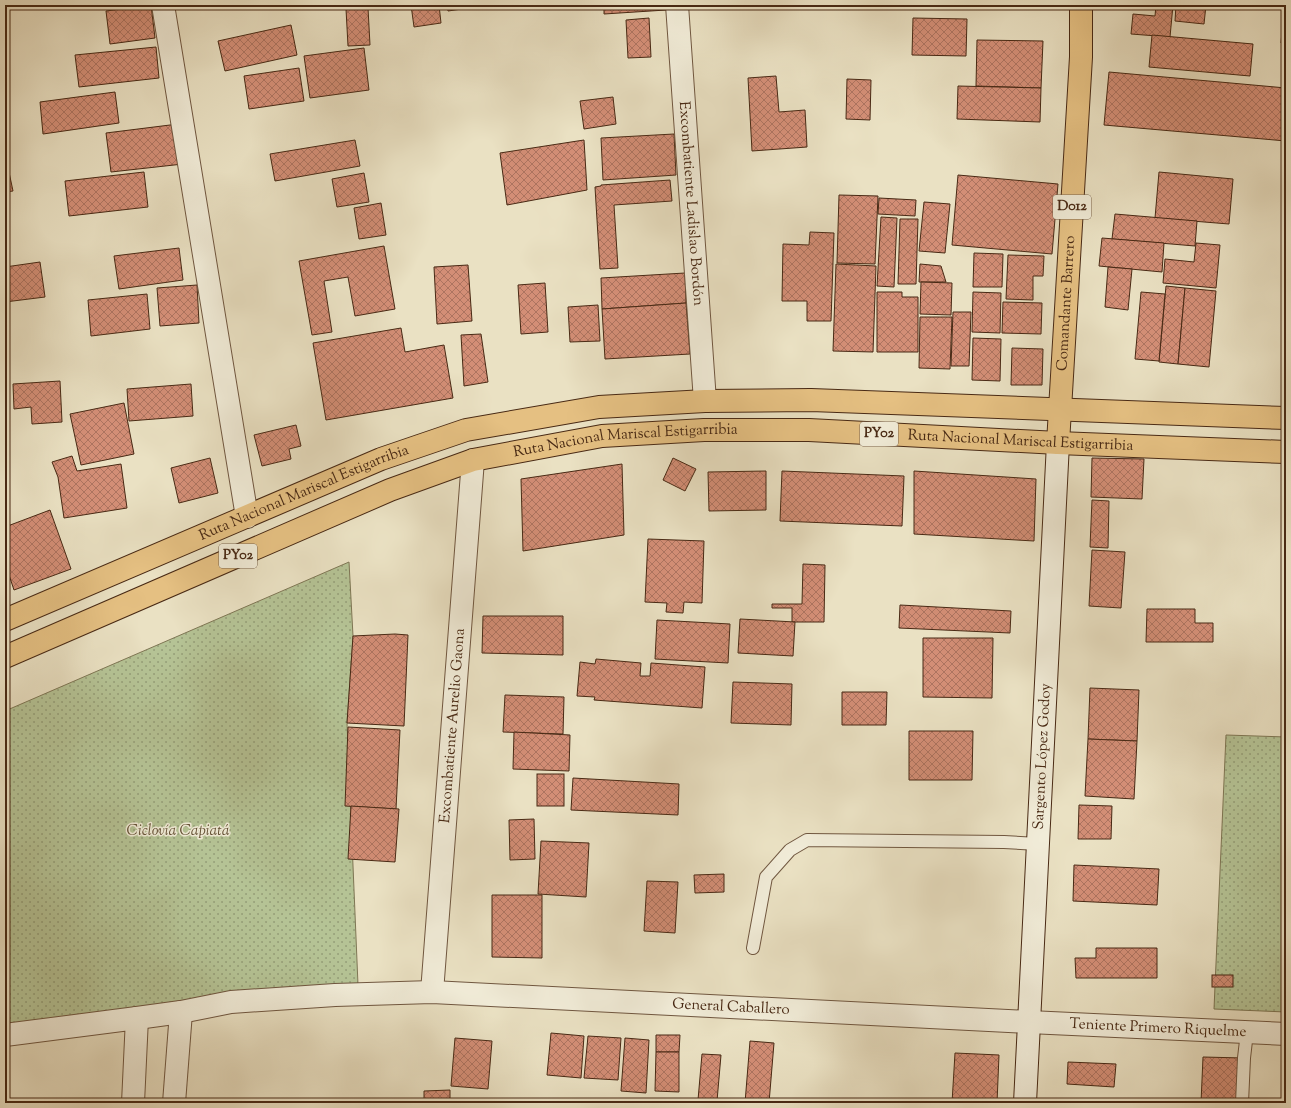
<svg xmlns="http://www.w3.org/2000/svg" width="1291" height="1108" viewBox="0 0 1291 1108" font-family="'Sorts Mill Goudy',serif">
	<defs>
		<pattern id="park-dots" width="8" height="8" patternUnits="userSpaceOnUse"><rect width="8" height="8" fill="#b5c395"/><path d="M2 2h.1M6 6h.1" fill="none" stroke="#959e78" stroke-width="1.8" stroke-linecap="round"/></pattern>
		<pattern id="building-cross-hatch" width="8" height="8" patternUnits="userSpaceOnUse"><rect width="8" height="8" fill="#d38e76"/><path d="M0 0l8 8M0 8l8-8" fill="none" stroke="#ad7460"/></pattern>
	</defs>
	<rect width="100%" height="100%" fill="#eae1c3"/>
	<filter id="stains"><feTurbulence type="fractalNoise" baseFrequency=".005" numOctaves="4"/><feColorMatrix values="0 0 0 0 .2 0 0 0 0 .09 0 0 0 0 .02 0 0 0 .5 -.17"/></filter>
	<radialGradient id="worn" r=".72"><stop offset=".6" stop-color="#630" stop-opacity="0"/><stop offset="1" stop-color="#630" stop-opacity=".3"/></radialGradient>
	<!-- park -->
	<g fill="url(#park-dots)" stroke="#7e7654">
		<polygon points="349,562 353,636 347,723 358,985 5,1027 5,711"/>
		<polygon points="1226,735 1286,737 1286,1012 1214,1009"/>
	</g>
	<!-- building -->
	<g fill="url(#building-cross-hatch)" stroke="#482914">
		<polygon points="151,5 155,38 110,44 106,11"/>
		<polygon points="411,5 439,5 441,23 414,27"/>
		<polygon points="447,5 489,5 448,11"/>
		<polygon points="604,5 666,5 666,10 604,14"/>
		<polygon points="1156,5 1173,5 1170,37 1131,34 1133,14 1155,16"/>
		<polygon points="1176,5 1206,5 1204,24 1175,21"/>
		<polygon points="368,8 370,45 348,46 346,9"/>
		<polygon points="649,18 651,57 628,58 626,20"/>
		<polygon points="913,18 967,19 966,56 912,55"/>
		<polygon points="1283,20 1286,20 1286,44 1281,43"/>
		<polygon points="291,25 297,55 225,71 218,41"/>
		<polygon points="5,27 9,84 5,85"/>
		<polygon points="1152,35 1253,44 1250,76 1149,67"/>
		<polygon points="977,40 1043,41 1041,88 976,86"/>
		<polygon points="156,47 159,78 79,87 75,55"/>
		<polygon points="364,48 369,90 310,98 304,56"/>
		<polygon points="299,68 304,101 249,109 244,76"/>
		<polygon points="1109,72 1286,88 1286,141 1104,125"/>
		<polygon points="776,76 779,112 805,110 807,147 752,151 748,78"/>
		<polygon points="847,79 871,80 870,120 846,119"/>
		<polygon points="958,86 1041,88 1040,122 957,119"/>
		<polygon points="115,92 119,123 43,134 40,102"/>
		<polygon points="613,97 616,124 584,129 580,101"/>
		<polygon points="178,124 183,164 111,172 106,133"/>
		<polygon points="674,134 676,175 603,180 601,138"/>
		<polygon points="355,140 360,166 275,181 270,154"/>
		<polygon points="584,140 587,190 507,205 500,153"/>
		<polygon points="5,158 6,158 13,191 5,192"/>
		<polygon points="144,172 148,207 69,216 65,181"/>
		<polygon points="1159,172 1233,179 1229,224 1155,218"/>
		<polygon points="364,173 369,202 337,207 332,179"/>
		<polygon points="958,175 1058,184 1052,254 952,245"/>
		<polygon points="670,180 672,201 614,205 618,268 600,269 595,187 601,186 601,185"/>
		<polygon points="839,195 878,196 875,264 837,263"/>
		<polygon points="879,198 916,200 915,216 878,214"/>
		<polygon points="924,202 950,204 945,253 919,251"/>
		<polygon points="381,203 386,235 359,239 354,208"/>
		<polygon points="1115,214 1197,221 1195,246 1112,239"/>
		<polygon points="881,217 897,218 894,287 877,286"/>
		<polygon points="900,219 918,219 916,284 898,284"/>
		<polygon points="810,232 834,233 831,321 807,321 807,301 782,301 783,244 809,245"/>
		<polygon points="1102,238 1164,243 1162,272 1099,266"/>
		<polygon points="1196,243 1220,245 1216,288 1163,283 1165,259 1194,262"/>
		<polygon points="384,246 395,309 355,316 348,277 324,281 332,332 312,335 299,261"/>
		<polygon points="179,248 183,280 119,289 114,256"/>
		<polygon points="974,253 1003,254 1002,287 973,287"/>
		<polygon points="1008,255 1044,256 1043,276 1033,276 1033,300 1006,299"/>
		<polygon points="40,262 45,297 5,302 5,267"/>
		<polygon points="836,264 876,266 873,352 833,351"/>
		<polygon points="920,264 941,266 946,282 919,282"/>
		<polygon points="468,265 472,321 437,324 434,267"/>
		<polygon points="1108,267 1132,269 1128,310 1105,307"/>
		<polygon points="685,273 686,303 602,309 601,278"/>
		<polygon points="921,282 952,283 951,315 920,314"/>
		<polygon points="545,283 548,332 521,334 518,285"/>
		<polygon points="197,285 199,323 160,326 157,288"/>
		<polygon points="1166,286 1185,288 1178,364 1159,362"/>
		<polygon points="1185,288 1216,291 1209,367 1178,364"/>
		<polygon points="877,292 902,292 902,297 918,297 918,352 877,352"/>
		<polygon points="973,292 1001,293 1000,333 972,332"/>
		<polygon points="1141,292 1165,294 1159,361 1135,359"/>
		<polygon points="147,294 150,329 91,336 88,300"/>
		<polygon points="1003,302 1042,303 1041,334 1002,333"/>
		<polygon points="686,303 690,354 605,359 602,309"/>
		<polygon points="598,305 600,341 570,342 568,307"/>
		<polygon points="953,312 971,312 969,366 951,366"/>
		<polygon points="920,317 952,317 950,369 919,368"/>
		<polygon points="401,328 405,352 444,345 453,398 326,420 313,343"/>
		<polygon points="481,334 488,382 464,386 461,335"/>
		<polygon points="973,338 1001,339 1000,381 972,380"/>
		<polygon points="1012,348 1043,349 1042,385 1011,385"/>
		<polygon points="60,381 62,422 32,424 31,407 14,409 13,384"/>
		<polygon points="191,384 193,416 129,421 127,389"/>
		<polygon points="124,403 134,454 81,465 70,414"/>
		<polygon points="296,425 301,446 289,449 291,459 262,466 254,435"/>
		<polygon points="72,456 77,471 121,464 127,508 64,518 58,477 52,462"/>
		<polygon points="210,458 218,493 179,503 171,468"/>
		<polygon points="673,458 696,469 685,491 663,480"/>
		<polygon points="1092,458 1144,459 1142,499 1091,497"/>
		<polygon points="622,464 624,535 523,551 521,479"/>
		<polygon points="766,471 766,510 709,511 708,472"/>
		<polygon points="782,471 904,476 902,526 780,521"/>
		<polygon points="914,471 1036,479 1034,541 914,534"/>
		<polygon points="1092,500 1109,501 1108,548 1090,547"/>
		<polygon points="50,510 71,569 14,590 5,563 5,527"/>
		<polygon points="648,539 704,541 702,603 684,602 683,613 666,612 667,603 645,602"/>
		<polygon points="1092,550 1125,552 1121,608 1089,606"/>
		<polygon points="803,564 825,565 824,622 792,622 792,608 772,608 772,604 802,604"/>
		<polygon points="900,605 1011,611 1010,633 899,628"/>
		<polygon points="1147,609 1195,609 1195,623 1213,623 1213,642 1146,642"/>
		<polygon points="483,616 563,616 563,655 482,653"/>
		<polygon points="740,619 795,622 793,656 738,653"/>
		<polygon points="657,620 730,624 728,663 655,659"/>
		<polygon points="395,634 408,635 404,726 347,723 353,636"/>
		<polygon points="923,638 993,638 992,698 923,697"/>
		<polygon points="596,659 641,663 640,676 650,676 651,663 705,667 702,708 594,700 595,697 577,696 580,662 595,664"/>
		<polygon points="733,682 792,684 791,725 731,723"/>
		<polygon points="1090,688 1139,690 1137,741 1088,739"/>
		<polygon points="842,692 887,692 886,725 842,725"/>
		<polygon points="505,695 564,697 563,734 503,732"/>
		<polygon points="348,727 400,730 396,809 345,806"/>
		<polygon points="909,731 973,731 972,780 909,780"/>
		<polygon points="514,732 570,735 569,771 513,769"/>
		<polygon points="1088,739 1137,741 1134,799 1085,796"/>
		<rect x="537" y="774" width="27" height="32"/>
		<polygon points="573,778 679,784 678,815 571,810"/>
		<polygon points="1079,805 1112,806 1111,839 1078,839"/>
		<polygon points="351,806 399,809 395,862 348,859"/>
		<polygon points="534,819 535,859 510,860 509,820"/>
		<polygon points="541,841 589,843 586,897 538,894"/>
		<polygon points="1074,865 1159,869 1157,905 1073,901"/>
		<polygon points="724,874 724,892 695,893 694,875"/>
		<polygon points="647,881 678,882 675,933 644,931"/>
		<polygon points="492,895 542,895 542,958 492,957"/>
		<polygon points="1096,948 1157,948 1157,978 1076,978 1075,958 1096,958"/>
		<rect x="1212" y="975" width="21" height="12"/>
		<polygon points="551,1033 584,1036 581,1078 547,1075"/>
		<polygon points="656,1035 680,1035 679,1052 656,1052"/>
		<polygon points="588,1036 621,1038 618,1080 584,1078"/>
		<polygon points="455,1038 492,1041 488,1089 451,1086"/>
		<polygon points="625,1038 649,1040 646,1093 621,1091"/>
		<polygon points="750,1041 774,1043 769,1103 745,1103"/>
		<polygon points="656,1052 679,1052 679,1092 655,1091"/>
		<polygon points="955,1053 999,1055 997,1103 952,1103"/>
		<polygon points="702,1054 721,1055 717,1101 698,1100"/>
		<polygon points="1203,1057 1243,1058 1241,1103 1201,1103"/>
		<polygon points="1068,1062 1116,1064 1114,1087 1067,1084"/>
		<polygon points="1283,1084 1286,1084 1286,1103 1282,1103"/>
		<polygon points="450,1090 450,1103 424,1103 424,1091"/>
	</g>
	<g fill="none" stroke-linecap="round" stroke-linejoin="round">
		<defs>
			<g id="service">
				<polyline points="753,948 766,877 790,850 807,840 1004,842 1038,844"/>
				<polyline points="1242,1103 1244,1058 1247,1032"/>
			</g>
			<g id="minor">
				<polyline points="163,5 247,517"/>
				<path id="s1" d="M432,992L473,460"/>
				<path id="s2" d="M137,1018L181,1012L231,1002L335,995L432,992L1029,1022"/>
				<polyline points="174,1103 181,1012"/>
			</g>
			<g id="tertiary">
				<path id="s3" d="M677,5L705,401"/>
				<path id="s4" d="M1029,1022L1286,1034"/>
				<polyline points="5,1035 137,1018 133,1103"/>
			</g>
			<g id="secondary">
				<path id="s5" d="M1025,1103L1058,443"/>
			</g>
			<g id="primary">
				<path id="s6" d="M1058,443L1081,57V5"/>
			</g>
			<g id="trunk">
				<path id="s7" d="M5,620L381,459L466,430L599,407L705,401L811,400L1286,418"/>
				<path id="s8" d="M5,657L390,490L473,460L602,436L704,430H809L1058,443L1286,452"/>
			</g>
		</defs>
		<!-- service casing -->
		<use href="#service" stroke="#705740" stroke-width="14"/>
		<!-- minor casing -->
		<use href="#minor" stroke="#705740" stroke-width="24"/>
		<!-- tertiary casing -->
		<use href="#tertiary" stroke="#705740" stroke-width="24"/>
		<!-- secondary casing -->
		<use href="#secondary" stroke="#482914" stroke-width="24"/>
		<!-- primary casing -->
		<use href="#primary" stroke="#482914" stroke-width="24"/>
		<!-- trunk casing -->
		<use href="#trunk" stroke="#482914" stroke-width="24"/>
		<!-- service -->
		<use href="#service" stroke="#f1ecd8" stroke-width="12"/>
		<!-- minor -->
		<use href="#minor" stroke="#f1ecd8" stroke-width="22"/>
		<!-- tertiary -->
		<use href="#tertiary" stroke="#f1ecd8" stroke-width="22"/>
		<!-- secondary -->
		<use href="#secondary" stroke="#f1ecd8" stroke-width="22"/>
		<!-- primary -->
		<use href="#primary" stroke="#e5c082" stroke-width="22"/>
		<!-- trunk -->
		<use href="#trunk" stroke="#e5c082" stroke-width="22"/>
	</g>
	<g text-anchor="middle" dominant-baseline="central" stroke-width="3" stroke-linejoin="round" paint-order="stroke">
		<!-- shield labels -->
		<g fill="#f1ecd8" stroke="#7b644f" stroke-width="1">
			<rect x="1053" y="195" width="38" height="24" rx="3"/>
			<rect x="860" y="422" width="38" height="24" rx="3"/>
			<rect x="219" y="544" width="38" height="24" rx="3"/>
		</g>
		<g font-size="14" font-weight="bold" fill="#482914">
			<text x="1072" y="207">D012</text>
			<text x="879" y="434">PY02</text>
			<text x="238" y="556">PY02</text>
		</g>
		<!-- street labels -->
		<g font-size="15" fill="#482914" stroke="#f1ecd8">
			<text stroke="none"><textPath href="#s3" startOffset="199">Excombatiente Ladislao Bordón</textPath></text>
			<text stroke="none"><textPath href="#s6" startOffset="140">Comandante Barrero</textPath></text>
			<text stroke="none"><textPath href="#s8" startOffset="1058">Ruta Nacional Mariscal Estigarribia</textPath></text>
			<text stroke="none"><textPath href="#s8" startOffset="662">Ruta Nacional Mariscal Estigarribia</textPath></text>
			<text stroke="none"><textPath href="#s7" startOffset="325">Ruta Nacional Mariscal Estigarribia</textPath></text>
			<text stroke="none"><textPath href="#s1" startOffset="267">Excombatiente Aurelio Gaona</textPath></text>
			<text stroke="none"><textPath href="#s5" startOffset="347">Sargento López Godoy</textPath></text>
			<text stroke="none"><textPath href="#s2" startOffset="596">General Caballero</textPath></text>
			<text stroke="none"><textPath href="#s4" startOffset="129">Teniente Primero Riquelme</textPath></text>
		</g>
		<!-- park labels -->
		<g font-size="15" font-style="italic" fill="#635034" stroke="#f1ecd8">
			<text x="178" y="831">Ciclovía Capiatá</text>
		</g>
	</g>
	<!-- margin -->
	<rect width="1291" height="1108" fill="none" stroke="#eae1c3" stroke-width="20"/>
	<rect x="6" y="6" width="1279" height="1096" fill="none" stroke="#482914" stroke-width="2"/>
	<rect x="10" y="10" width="1271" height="1088" fill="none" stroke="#482914"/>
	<rect width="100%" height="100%" filter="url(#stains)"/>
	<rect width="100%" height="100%" fill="url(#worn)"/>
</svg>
